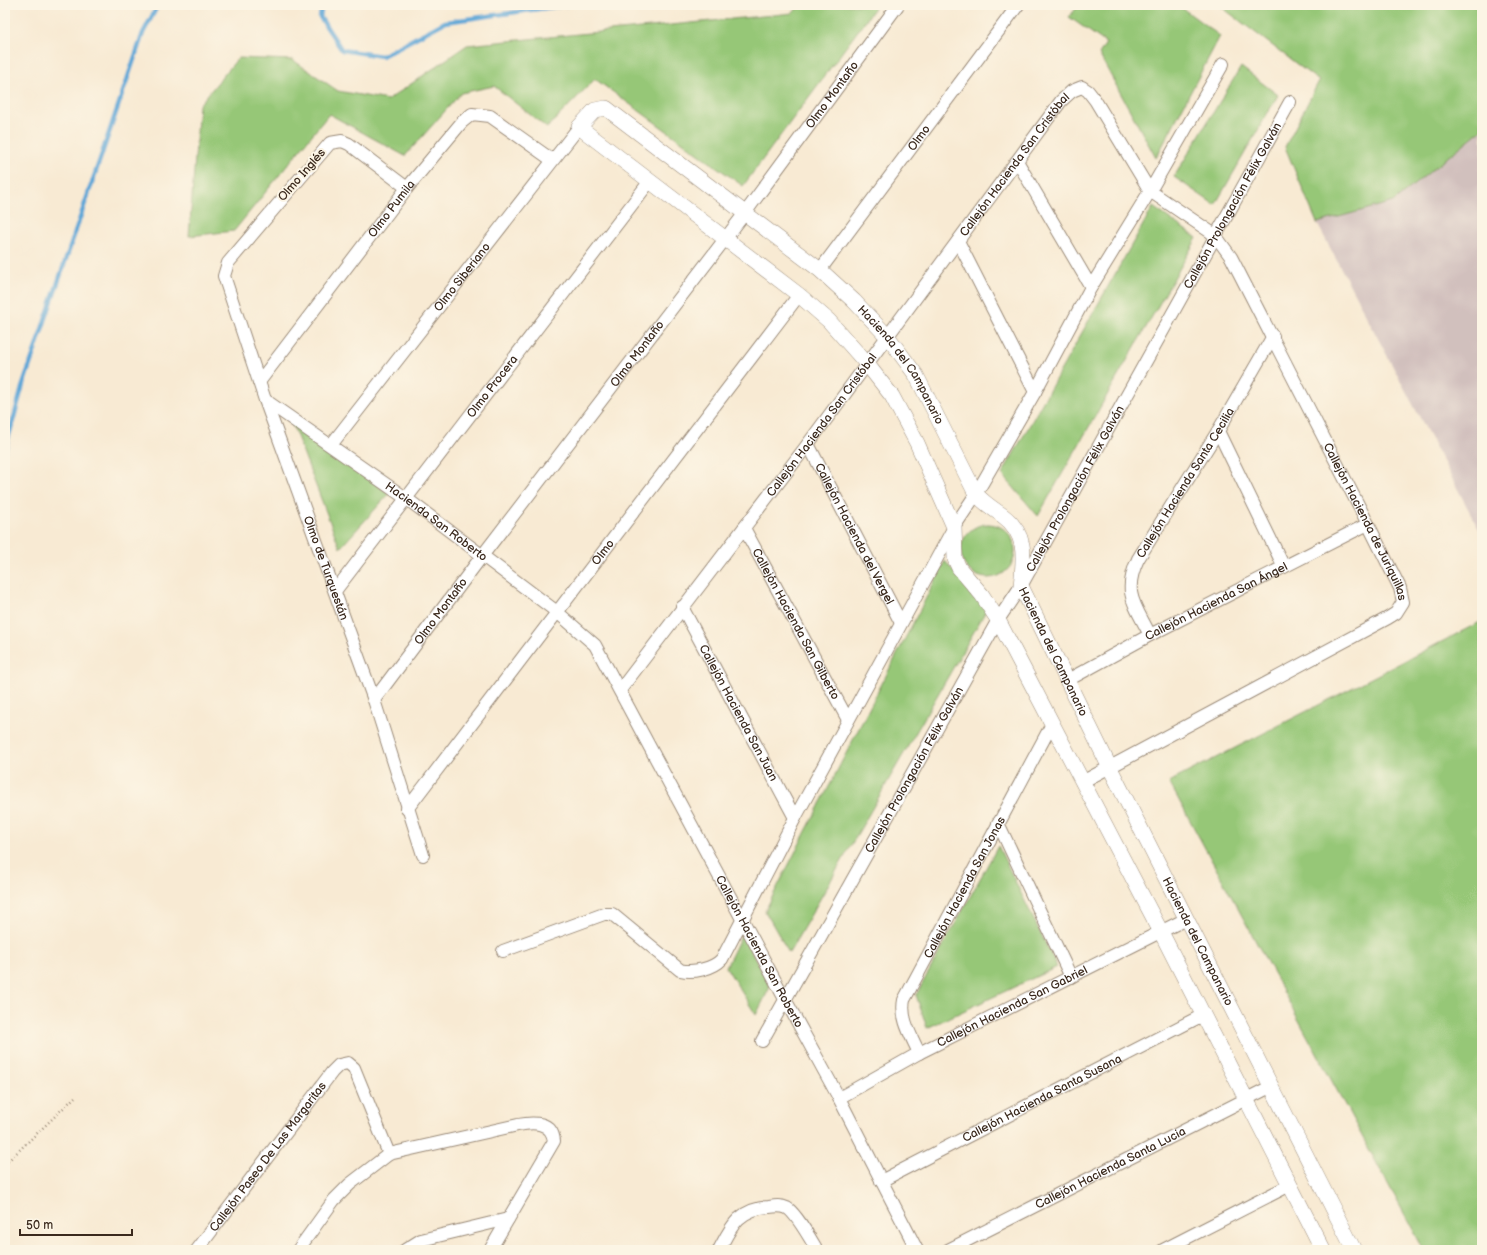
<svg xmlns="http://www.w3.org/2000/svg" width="1487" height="1255" viewBox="0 0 1487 1255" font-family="'Balsamiq Sans',sans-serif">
	<rect width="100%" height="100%" fill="#fcf5e5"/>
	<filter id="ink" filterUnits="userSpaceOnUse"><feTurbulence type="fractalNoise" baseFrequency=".025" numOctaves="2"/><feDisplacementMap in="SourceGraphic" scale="8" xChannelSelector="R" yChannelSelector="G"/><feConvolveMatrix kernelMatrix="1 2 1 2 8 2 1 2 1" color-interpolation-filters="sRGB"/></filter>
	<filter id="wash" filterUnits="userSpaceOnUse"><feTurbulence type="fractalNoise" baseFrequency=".012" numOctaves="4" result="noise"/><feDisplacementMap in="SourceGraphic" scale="16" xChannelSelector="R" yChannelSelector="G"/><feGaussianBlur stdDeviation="0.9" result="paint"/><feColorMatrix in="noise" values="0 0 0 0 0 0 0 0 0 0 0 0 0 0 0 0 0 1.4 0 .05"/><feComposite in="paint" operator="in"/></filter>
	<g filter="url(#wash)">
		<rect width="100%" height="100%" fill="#f8ead3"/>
		<!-- industrial -->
		<polygon fill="#d1c0bd" points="1482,129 1482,535 1317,223 1393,202"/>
		<!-- green -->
		<g fill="#96c777" stroke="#68784a">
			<polygon points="800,5 877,5 743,186 595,79 547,128 494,86 461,93 405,156 329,114 234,231 189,236 199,105 238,58 293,60 338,91 388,100 467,45 793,13"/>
			<polygon points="1079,5 1178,5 1220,36 1156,158 1099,54 1106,43 1069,17"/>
			<polygon points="1219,5 1482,5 1482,129 1393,202 1317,223 1285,147 1319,81"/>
			<polygon points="1241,67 1278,95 1215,205 1174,177"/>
			<polygon points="1153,207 1197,238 1038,516 1002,474"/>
			<polygon points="288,413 389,494 340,548"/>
			<circle cx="988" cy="551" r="27"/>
			<polygon points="945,561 987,609 789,953 765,911"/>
			<polygon points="1482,621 1482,1250 1424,1250 1169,782"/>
			<polygon points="998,846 1057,967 927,1028 916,995"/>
			<polygon points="742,934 770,987 756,1015 726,967"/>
		</g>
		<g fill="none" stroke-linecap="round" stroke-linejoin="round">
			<!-- stream -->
			<g stroke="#61a7d7" stroke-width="4.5">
				<polyline points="322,5 320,17 342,50 382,56 445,22 567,5"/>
				<polyline points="5,450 22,388 143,33 158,5"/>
			</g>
		</g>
	</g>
	<g filter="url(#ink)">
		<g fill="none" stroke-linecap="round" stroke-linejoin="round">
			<defs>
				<g id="minor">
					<polyline points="1017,161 1091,287"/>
					<path id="s1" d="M407,188L349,144L342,141L330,143L228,263L224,276L265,400L374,700L423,855"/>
					<polyline points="958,241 1035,392"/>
					<path id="s2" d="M820,270L1018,5"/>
					<path id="s3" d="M259,382L407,188L462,122L472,114L490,116L552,160"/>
					<path id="s4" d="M265,400L407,499L557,612L595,645L786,1001L839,1098L917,1250"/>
					<polyline points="1218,431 1284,567"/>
					<path id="s5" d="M808,444L901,623"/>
					<path id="s6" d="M331,445L579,127"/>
					<path id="s7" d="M744,528L848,720"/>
					<path id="s8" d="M335,591L650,181"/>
					<path id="s9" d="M682,607L795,818"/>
					<path id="s10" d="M1150,635C1135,605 1122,593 1138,559L1218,431L1273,336"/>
					<path id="s11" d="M1066,681L1150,635L1368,524"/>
					<path id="s12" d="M620,690L808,444L1061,101L1072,91L1082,87L1088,91L1095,100L1150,191L1215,235L1231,257L1368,524L1400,588L1403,602L1396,613L1388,618L1082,782"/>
					<path id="s13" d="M374,700L482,556L745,213L898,5"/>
					<path id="s14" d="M407,809L799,295"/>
					<polyline points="998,823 1071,977"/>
					<path d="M503,951L604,914H612L680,970C693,973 713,969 722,959L795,818L954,527L976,494L1035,392L1091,287L1150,191L1223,64"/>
					<path id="s15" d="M762,1041L998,620L1021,586L1290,102"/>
					<path id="s16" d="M919,1053C912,1037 900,1019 904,1000L1052,724"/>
					<path id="s17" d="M839,1098L919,1053L1186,919"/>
					<path id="s18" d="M881,1181L1203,1015"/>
					<path id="s19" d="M197,1250L332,1072L339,1065L348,1063L354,1068L389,1154"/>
					<path d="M298,1250L334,1200L350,1184L389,1154L518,1125C533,1122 552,1121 554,1141L490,1250"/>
					<polyline points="405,1250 421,1240 508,1219"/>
					<path d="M719,1250C731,1227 738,1209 769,1207C775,1206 781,1205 787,1208C796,1213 811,1240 817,1250"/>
					<path id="s20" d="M948,1250L1272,1086"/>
					<polyline points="1163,1250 1290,1185"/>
				</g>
				<g id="tertiary">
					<path id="s21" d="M1323,1250L1161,932L998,620L982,595L959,568L955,559L954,527L917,443L892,396L867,364L829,321L799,295L579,127L595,110L606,108L820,270L854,301L888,337L916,375L976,494C984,503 992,508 1002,515C1028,534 1024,558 1021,586L1109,766L1354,1250"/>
				</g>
			</defs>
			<!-- minor casing -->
			<use href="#minor" stroke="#9a8a78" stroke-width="14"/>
			<!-- tertiary casing -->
			<use href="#tertiary" stroke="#9a8a78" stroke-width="16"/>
			<!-- path -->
			<polyline stroke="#9a8a78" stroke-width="2.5" stroke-dasharray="1 3" stroke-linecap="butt" points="5,1164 75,1097"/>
			<!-- minor -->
			<use href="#minor" stroke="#fff" stroke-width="12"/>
			<!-- tertiary -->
			<use href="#tertiary" stroke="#fff" stroke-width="15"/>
		</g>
	</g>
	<g text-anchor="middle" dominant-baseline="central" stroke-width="4" stroke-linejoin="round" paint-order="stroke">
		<!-- street labels -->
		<g font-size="12" fill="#3b2a1e" stroke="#fcf5e5">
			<text stroke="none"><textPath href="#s13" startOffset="759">Olmo Montaño</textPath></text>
			<text stroke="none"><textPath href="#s2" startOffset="165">Olmo</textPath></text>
			<text stroke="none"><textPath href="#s12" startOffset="657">Callejón Hacienda San Cristóbal</textPath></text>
			<text transform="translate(302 175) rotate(-49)">Olmo Inglés</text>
			<text stroke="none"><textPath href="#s15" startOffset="959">Callejón Prolongación Félix Galván</textPath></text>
			<text stroke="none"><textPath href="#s3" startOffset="218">Olmo Pumila</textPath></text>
			<text stroke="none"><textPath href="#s6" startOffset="213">Olmo Siberiano</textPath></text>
			<text stroke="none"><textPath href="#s13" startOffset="435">Olmo Montaño</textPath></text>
			<text stroke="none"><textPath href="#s21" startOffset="1804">Hacienda del Campanario</textPath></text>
			<text stroke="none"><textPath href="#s8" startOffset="258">Olmo Procera</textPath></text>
			<text stroke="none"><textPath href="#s12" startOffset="333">Callejón Hacienda San Cristóbal</textPath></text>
			<text stroke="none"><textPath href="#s10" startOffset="171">Callejón Hacienda Santa Cecilia</textPath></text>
			<text stroke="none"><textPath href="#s15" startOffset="635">Callejón Prolongación Félix Galván</textPath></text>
			<text stroke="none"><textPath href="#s4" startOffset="210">Hacienda San Roberto</textPath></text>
			<text stroke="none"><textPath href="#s12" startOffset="1289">Callejón Hacienda de Juriquillas</textPath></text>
			<text stroke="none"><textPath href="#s5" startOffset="101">Callejón Hacienda del Vergel</textPath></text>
			<text stroke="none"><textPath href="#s14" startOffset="323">Olmo</textPath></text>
			<text stroke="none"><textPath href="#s1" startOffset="573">Olmo de Turquestán</textPath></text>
			<text stroke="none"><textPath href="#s11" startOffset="170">Callejón Hacienda San Ángel</textPath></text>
			<text stroke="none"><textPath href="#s13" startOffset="111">Olmo Montaño</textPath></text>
			<text stroke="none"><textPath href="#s7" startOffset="109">Callejón Hacienda San Gilberto</textPath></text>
			<text stroke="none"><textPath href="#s21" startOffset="2139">Hacienda del Campanario</textPath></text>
			<text stroke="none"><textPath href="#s9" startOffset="120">Callejón Hacienda San Juan</textPath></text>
			<text stroke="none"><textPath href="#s15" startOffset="311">Callejón Prolongación Félix Galván</textPath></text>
			<text stroke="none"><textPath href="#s16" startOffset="184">Callejón Hacienda San Jonas</textPath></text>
			<text stroke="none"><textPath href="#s21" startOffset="2463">Hacienda del Campanario</textPath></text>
			<text stroke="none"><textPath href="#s4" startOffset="759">Callejón Hacienda San Roberto</textPath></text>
			<text stroke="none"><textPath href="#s17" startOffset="196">Callejón Hacienda San Gabriel</textPath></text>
			<text stroke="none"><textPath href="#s18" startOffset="181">Callejón Hacienda Santa Susana</textPath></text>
			<text stroke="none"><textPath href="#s19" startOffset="117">Callejón Paseo De Las Margaritas</textPath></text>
			<text stroke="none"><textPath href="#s20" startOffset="182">Callejón Hacienda Santa Lucia</textPath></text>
		</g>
	</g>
	<!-- margin -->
	<rect width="1487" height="1255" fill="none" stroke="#fcf5e5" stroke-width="20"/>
	<!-- scale -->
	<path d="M20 1229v6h112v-6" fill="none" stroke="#3b2a1e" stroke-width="2"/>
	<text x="26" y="1229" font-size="12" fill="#3b2a1e" stroke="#fcf5e5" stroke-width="3" paint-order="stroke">50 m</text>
</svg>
